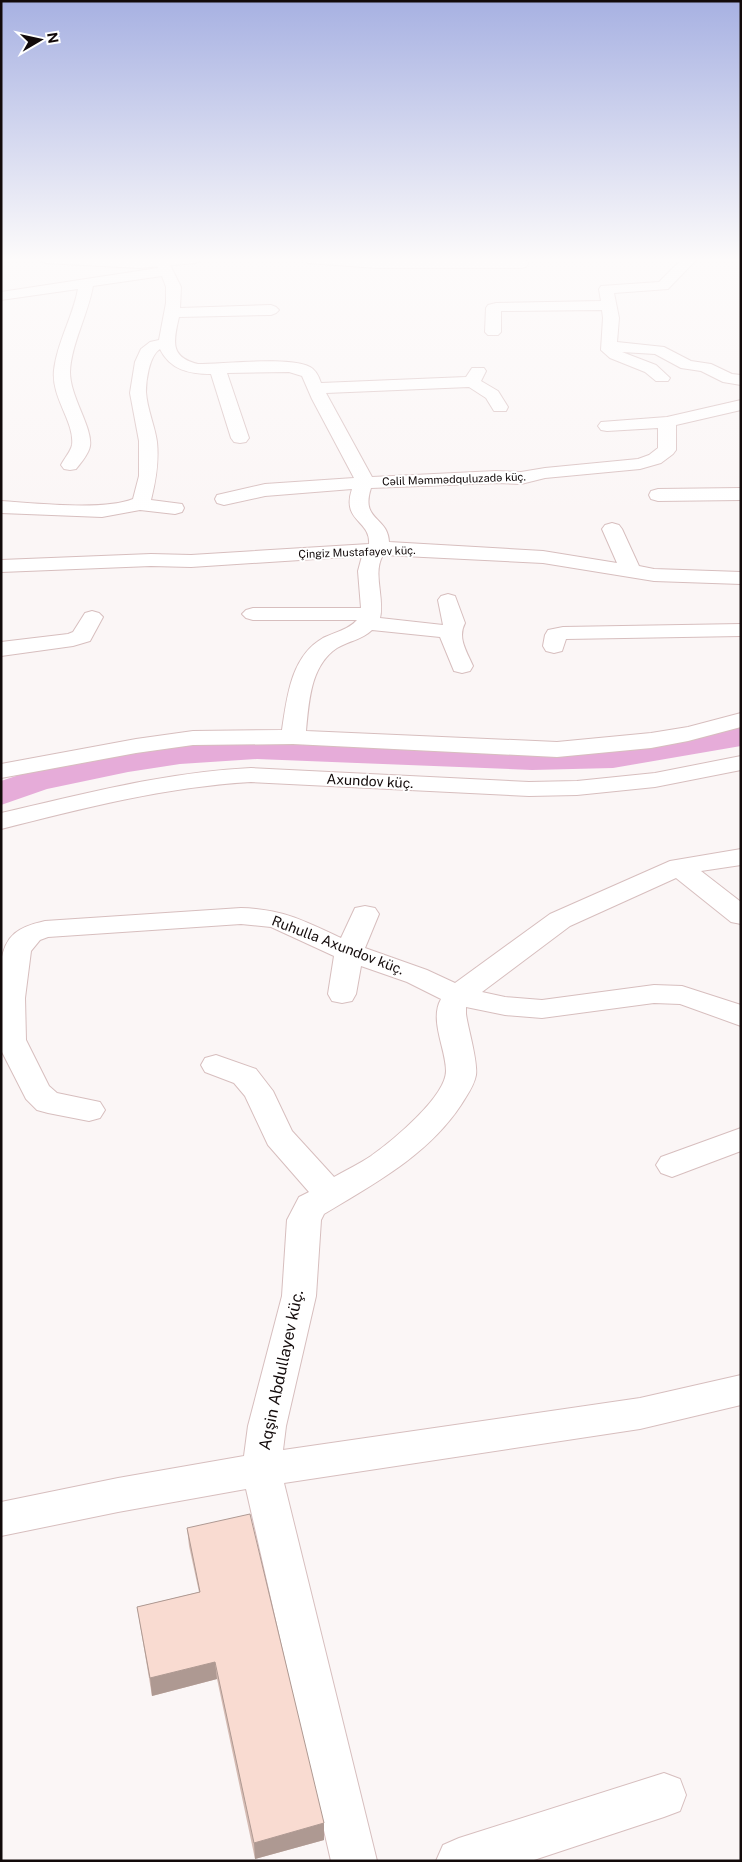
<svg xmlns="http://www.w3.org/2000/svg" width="742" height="1862" viewBox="0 0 742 1862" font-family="'Public Sans',sans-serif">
	<rect width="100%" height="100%" fill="#fbf6f6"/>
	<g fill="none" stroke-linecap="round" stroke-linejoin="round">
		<!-- river -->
		<polygon fill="#e6acd9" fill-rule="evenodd" points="741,726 741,746 613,768 532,770 257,759 180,764 128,772 47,789 1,805 1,781 37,769 128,750 180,744 257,739 532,750 613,748"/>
		<defs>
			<g id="minor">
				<polygon points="301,259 521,260 526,261 528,264 526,267 521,268 377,268 308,263"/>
				<polygon points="682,259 697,259 668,289 614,293 619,318 617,342 664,347 691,361 711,364 732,374 741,375 741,385 723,382 701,371 681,368 655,354 622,352 656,365 670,378 668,381 656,381 645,372 610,358 601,350 603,318 602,310 501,311 501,332 498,335 488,335 485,332 486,308 488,305 496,303 601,301 599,289 601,286 659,282"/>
				<path d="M163,260L168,261L181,287L180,308L271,305L276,307L279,310L276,313L271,315L179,317C173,342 170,357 198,364C223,364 291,356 310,367C316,370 319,377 321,383L466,377L472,368H484L486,371L481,381L498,391L508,407L506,411H494L486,398L469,387L326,393L372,477L496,471L521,472L545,468L638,459L649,455L658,448V428L607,431L601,430L598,426L601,422L667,417L741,400V410L676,425V450L673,454L661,463L640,469L545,478L521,484L496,483L371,488C360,521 388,516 389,542L543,551L617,563L602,529L605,525L612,523L619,525L622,529L639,566L654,569L741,572V584L654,581L543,563L383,555C372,573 385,598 380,618L443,625L438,600L441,596L448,594L455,596L465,623C457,638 467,652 473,666L470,671L462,673L454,671L440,637L372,630C362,640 348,641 337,648C310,666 309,702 306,731L557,742L651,733L688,727L741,713V727L688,741L651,748L557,757L293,744L193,745L136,753L1,778V764L136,739L193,731L282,730C287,697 291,656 323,638C335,632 348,630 357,620H253L246,618L242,614L246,610L253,608H361L358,571L362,556L191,567L151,566L1,572V560L151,554L191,555L369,544C371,520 341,522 352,489L265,496L224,505L217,503L215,499L217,495L265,484L354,478L312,399L302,376L289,372L227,373L249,438L246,442L240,443L234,442L231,438L211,374C190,374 170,370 160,349C149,356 146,381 146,392C147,409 155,426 157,442C159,462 156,480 151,500L182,504L184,508L182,512L175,514L140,510L102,517L1,513V501C35,503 103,511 133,499L139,476V441L130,393L135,362L141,349L150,342L159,340L166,303V287L162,276L93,286C88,314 71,345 70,372C70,397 93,428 90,446C89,453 81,463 76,469L70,470L64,469L61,465C64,459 71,451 72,445C75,422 51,398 54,370C57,342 73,317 78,289L1,300V292L158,268L156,264L158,261Z"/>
				<polygon points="741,488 741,500 658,501 651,499 649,495 651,491 658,489"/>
				<polygon points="92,611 99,613 103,617 90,641 73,646 1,656 1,642 68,634 73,632 85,613"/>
				<polygon points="741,624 741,636 566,639 562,651 554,653 546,651 543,646 545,635 548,630 563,627"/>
				<path d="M741,756V770L655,787L577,795L529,796L251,782C165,787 84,808 1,829V813C84,794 166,772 251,768L529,782L577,781L655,773Z"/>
				<path d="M741,849V865L701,871L741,902V924L731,922L676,878L570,926L482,992L505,997L542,1000L654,985L682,986L741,1005V1026L680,1004L654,1003L542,1018L505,1015L466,1007V1014C468,1029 478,1061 476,1075C474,1086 467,1095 461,1105C428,1155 374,1184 324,1214L321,1220L316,1296L286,1426L283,1450L640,1398L741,1375V1405L640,1429L284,1483L377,1861H331L246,1489L118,1512L1,1536V1502L118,1478L244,1456L248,1426L282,1296L287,1220L299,1197L309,1192L268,1145L245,1096L234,1083L205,1072L201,1065L205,1058L216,1055L256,1069L273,1091L292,1131L334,1177C346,1170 359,1164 371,1156C391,1142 446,1097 446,1071C446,1049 429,1020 441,999L407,982L361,966L356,994L352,1001L342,1003L332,1001L328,994L334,956L271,927L241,924L48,937L40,940L31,951L25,998L26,1040L49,1086L57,1093L100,1102L105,1110L100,1118L89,1121L48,1113L37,1110L26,1099L1,1050V963C5,934 19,927 45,921L241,908C282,909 305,921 341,938L355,908L365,906L375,908L379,914L365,948L427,970L455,983L550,914L670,861Z"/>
				<polygon points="741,1128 741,1151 672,1177 661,1173 656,1165 661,1157"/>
				<polygon points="664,1773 680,1779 686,1795 680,1811 664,1817 531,1861 436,1861 443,1845 459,1838"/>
			</g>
			<polygon id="major" points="38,259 203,259 196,263 139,268 45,263"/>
		</defs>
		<!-- minor casing -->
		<use href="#minor" stroke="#d7bebe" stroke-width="2"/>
		<!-- major casing -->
		<use href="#major" stroke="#d7bebe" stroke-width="2"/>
		<!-- minor -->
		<use href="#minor" fill="#fff" fill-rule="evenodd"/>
		<!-- major -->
		<use href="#major" fill="#fff" fill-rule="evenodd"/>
	</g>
	<!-- wall -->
	<polygon fill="#d6bcb4" points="187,1528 324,1823 324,1840 255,1859 217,1679 152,1696 137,1607 199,1592 189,1546"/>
	<!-- shaded-wall -->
	<g fill="#ae9992">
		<polygon points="215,1662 217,1679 152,1696 150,1678"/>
		<polygon points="324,1823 324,1840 255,1859 254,1843"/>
	</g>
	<!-- building -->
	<polygon fill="#f9dbd1" stroke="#ae9992" points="250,1514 324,1823 254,1843 215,1662 150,1678 137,1607 200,1592 187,1528"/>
	<!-- sky -->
	<linearGradient id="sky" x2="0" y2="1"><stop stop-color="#a7b1e2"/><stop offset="0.5" stop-color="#fdfbfb"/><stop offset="1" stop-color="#fdfbfb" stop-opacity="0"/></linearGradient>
	<rect width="742" height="519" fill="url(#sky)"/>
	<g text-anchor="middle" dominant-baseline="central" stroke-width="4" stroke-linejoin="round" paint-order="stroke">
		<!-- far-street labels -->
		<g font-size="11" fill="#120a0a" stroke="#fff">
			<text transform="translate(454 479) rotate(-2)">Cəlil Məmmədquluzadə küç.</text>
			<text transform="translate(357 552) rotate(-2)">Çingiz Mustafayev küç.</text>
		</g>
		<!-- street labels -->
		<g font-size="14" fill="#120a0a" stroke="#fff">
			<text transform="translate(370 781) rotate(3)">Axundov küç.</text>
			<text transform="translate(338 945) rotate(21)">Ruhulla Axundov küç.</text>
		</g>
		<!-- near-street labels -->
		<g font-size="16" fill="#120a0a" stroke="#fff">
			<text transform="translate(281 1370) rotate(-78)">Aqşin Abdullayev küç.</text>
		</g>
	</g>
	<!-- border -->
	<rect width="742" height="1862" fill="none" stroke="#120a0a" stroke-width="5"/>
	<!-- north arrow -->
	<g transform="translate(40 40) rotate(81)" stroke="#ffffff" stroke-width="4" paint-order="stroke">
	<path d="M0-4L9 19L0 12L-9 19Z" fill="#120a0a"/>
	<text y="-8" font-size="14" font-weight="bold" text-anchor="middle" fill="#120a0a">N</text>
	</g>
</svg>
